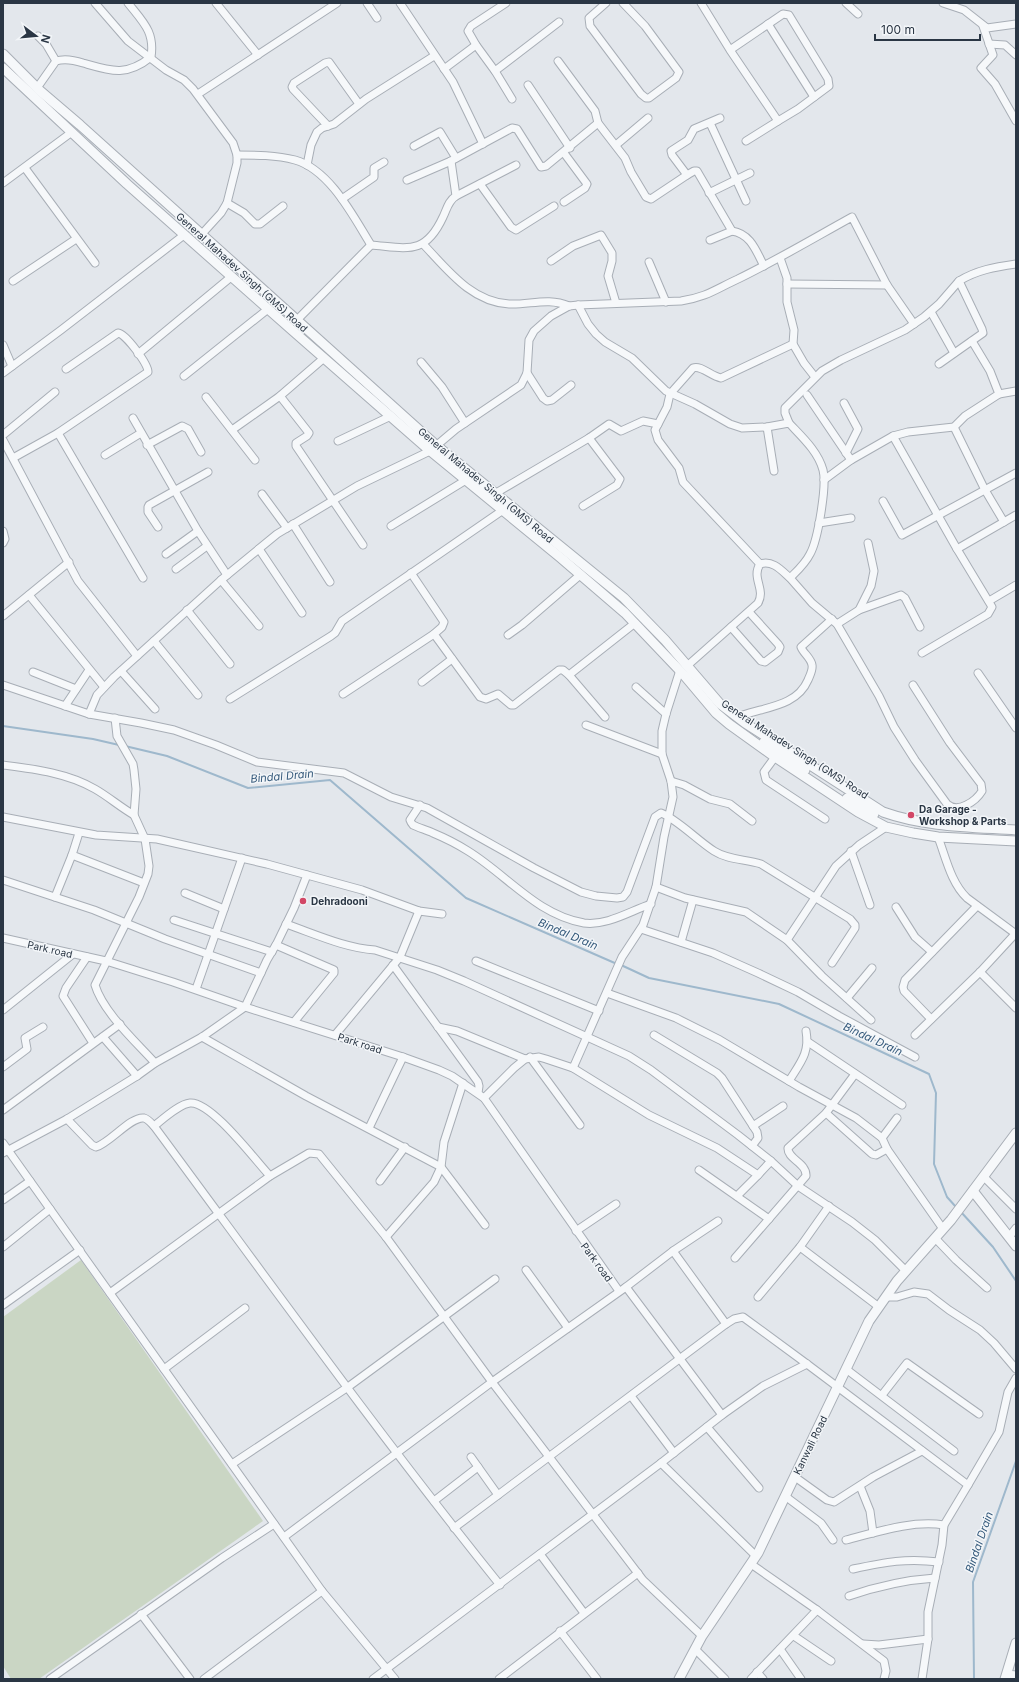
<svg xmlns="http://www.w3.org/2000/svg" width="1019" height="1682" viewBox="0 0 1019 1682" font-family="Inter,sans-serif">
	<rect width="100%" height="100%" fill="#e3e7ec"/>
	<!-- green -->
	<polygon fill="#cad6c4" points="81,1260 263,1521 39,1679 11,1679 3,1666 3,1317"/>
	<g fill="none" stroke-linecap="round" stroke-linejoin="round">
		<!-- stream -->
		<g stroke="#9eb8cc" stroke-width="2">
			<polyline points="3,726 93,739 119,745"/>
			<polyline points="125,746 167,756 248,788 330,780 466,898 617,964"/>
			<polyline points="621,965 649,978 779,1004 929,1074 936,1093 934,1164 947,1197 956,1207"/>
			<polyline points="961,1212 993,1247 1016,1281"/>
			<polyline points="974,1679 973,1582 1016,1461"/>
		</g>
		<defs>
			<g id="minor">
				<polyline points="95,3 128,41 166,70 184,80 193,89 233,143 237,155 237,163 227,203 221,213 201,235"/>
				<polyline points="216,3 258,55"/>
				<polyline points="367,3 377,18"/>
				<polyline points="400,3 453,82 483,144"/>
				<polyline points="506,3 471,26 468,31 476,45 495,71 559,22"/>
				<polyline points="606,3 589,18 590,26 641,94 646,98 649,98 676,78 679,72 645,26 623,3"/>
				<polyline points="701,3 730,50 783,14 789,15 828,79 829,86 798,109 778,121 730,50"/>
				<polyline points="846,3 858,14"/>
				<polyline points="943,3 964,10 987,28 1016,24"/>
				<polyline points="768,24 814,97"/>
				<polyline points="983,26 993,55 981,68 995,84 1016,121"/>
				<polyline points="38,36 46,44 56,61"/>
				<polyline points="989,44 1005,45 1016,55"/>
				<polyline points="444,69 476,45"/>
				<polyline points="495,71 512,99"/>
				<polyline points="528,85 570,148"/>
				<path d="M37,88L56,61C65,58 74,60 83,63C111,71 126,77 151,57C155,32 143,22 128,3"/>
				<polyline points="198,94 337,3"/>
				<polyline points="598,123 625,158 631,172 646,197 651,199 687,175 672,155 671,151 688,140 694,129 720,118"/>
				<polyline points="710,123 746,201"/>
				<polyline points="328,126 293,89 292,87 294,83 325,63 329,62 359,104"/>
				<polyline points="746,141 778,121"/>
				<polyline points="616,145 648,118"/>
				<polyline points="414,146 440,132 456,158"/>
				<polyline points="564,153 587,184 585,188 564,202"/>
				<path d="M237,155C256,155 276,155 295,160C330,170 353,216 371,245"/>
				<polyline points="307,165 311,145 317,132 322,128 334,124 366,99 434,56"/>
				<polyline points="25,168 95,263"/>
				<path d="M687,175L694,171H697L732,231C751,234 756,251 764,266"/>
				<polyline points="407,180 451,161 512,128 517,129 541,167 546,166 598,123 595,111 558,61"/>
				<polyline points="3,183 72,132"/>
				<polyline points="480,184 511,227 516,230 554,206"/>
				<polyline points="709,193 750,173"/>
				<polyline points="456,196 516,165"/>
				<polyline points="342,199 374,177 374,168 384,162"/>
				<polyline points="227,203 244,213 255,224 260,224 283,206"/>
				<polyline points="710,240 732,231"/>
				<path d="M423,244C447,269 471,302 509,304C530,305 548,297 569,306"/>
				<polyline points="780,258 787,278 787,302 794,330 793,344 804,363 815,377"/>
				<polyline points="551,261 573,246 601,235 612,253 612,261 608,276 616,303"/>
				<polyline points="649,262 666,302"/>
				<polyline points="13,281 76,239"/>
				<path d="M959,281C977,270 995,267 1016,264"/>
				<polyline points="787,284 887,285"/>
				<path d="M578,305L588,324L596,334L605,342L632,358L666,391L695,404L730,424L742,428L767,427L789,423C801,436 818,451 823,470C827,485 818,540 810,554C805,564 798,570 790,578L812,603L837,624L879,696L894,727L915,760L947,804C958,814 976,801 982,791L981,784L950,743L913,685"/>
				<polyline points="931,312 954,353"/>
				<path d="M296,321L371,245C407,248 425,256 443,217C447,209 448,201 456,196L451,161"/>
				<polyline points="3,345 12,366"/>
				<polyline points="138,354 231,277"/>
				<polyline points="421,362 442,387 465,423"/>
				<polyline points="3,373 61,330 184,235"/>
				<polyline points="527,373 543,398 547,401 552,400 571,385"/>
				<polyline points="184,376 268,309"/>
				<polyline points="999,394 1016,391"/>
				<polyline points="807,395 851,460"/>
				<polyline points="280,396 309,433 307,436 296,443 296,446 363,545"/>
				<polyline points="206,397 255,460"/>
				<polyline points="844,403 858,429 846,453"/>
				<polyline points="133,418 198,531 227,575"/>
				<polyline points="789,423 785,413 785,408 822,371 841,360 905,330 924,317 939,304 959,281 982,329 983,333 939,364"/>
				<polyline points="767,427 774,471"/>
				<polyline points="954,427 985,490 1004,522"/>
				<polyline points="232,430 280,396 324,358"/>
				<polyline points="58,433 143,578"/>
				<polyline points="3,435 55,392"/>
				<polyline points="893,436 957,549 992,607 988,614 922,653"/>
				<polyline points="589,438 609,424 621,431 643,421 658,424"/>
				<polyline points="3,440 78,581 137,656"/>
				<polyline points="338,441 391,416"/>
				<polyline points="147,445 182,426 188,429 201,452"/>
				<polyline points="105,455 141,433"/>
				<path d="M13,458L58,433L148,372C148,364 126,334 118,333L66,369"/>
				<polyline points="824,480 851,460 893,436 908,432 954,427 965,416 999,394 990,371 972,341"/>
				<polyline points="496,493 589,438 620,479 617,485 583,506"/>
				<polyline points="262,494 287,528"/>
				<polyline points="883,501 902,535 1016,473"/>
				<polyline points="819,523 851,518"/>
				<polyline points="293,524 330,582"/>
				<polyline points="391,526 466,480"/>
				<polyline points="158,527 148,512 148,507 149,505 208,472"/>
				<polyline points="3,531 5,539 3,543"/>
				<polyline points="259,549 302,613"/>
				<polyline points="957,549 1016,515"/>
				<polyline points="166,554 198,531"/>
				<path d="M760,564L683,482L679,468L658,440L655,430L667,407L670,394L693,368C701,365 711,376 721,378L793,344"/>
				<polyline points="176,569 207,546"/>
				<polyline points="411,573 444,622 442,627 434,634 480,697 486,699 498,694 511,705 514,705 559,670 563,670 569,675 635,623"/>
				<polyline points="221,580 259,626"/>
				<polyline points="29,595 104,687"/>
				<polyline points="989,601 1016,585"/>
				<polyline points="187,610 230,664"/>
				<polyline points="859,610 901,595 905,598 920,627"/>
				<polyline points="3,616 69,562"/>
				<polyline points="837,624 859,610 871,586 874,571 868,543"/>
				<polyline points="731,627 761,661 765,662 778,652 780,647 778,644 749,612"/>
				<polyline points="508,635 522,625 580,575"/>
				<polyline points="154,641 198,695"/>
				<path d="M687,666L758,603C766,589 751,578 760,564C773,560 781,570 790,578"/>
				<polyline points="121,671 155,709"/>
				<polyline points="33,672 76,689"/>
				<polyline points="978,673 1016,728"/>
				<polyline points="569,675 605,717"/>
				<polyline points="422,682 452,659"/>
				<path d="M3,685L89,714L141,723L174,730L216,745L257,762L344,773L391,797L427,808L534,868L581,892L596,896L617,898L623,897L627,892L655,817L661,813C677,819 698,841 714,851C728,860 745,859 761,864L850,919L855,925V928L832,963"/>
				<polyline points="636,687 666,714"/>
				<polyline points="343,694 434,634"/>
				<polyline points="230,699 331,636 335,633 342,621 503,510"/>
				<polyline points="65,706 89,670"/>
				<path d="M89,714L97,695L114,677L221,580L277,534L357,486L430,451L456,429L521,385L527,373L529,340L534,331L551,316L569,306L578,305L681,301C707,297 716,289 738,279C777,260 814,238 852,217L887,285L914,324"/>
				<path d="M743,715C766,707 797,706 808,680C810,675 813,670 812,665C811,658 803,653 801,647L832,619"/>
				<path d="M115,718L117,736L133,764L134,770L136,789L134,815L145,839L149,866L148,874L139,897L95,985C103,1012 136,1042 155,1063"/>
				<polyline points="586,725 662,754"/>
				<polyline points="775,757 764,772 766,780 825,819"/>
				<path d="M3,765C34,769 68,773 95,789C109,797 120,807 134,815"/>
				<polyline points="671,781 684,785 710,799 730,804 752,821"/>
				<path d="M420,805L410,820C411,823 411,823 413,825C419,828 427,830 433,833C445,838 457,844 468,851C507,875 537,915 584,923C607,926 630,911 651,904"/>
				<polyline points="3,817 96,835 157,839 267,864 362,890 419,911 442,914"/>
				<polyline points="79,833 72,855 144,883"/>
				<path d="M938,837C946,858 951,883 967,898L1016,934"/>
				<polyline points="851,851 870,905"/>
				<polyline points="3,880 94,910 165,939 261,973"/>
				<polyline points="656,887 685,898 746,912 787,940 822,976 871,1020"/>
				<polyline points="185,893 224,909"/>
				<polyline points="55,897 72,855"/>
				<polyline points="896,907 915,937 932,952"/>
				<polyline points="174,920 272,952"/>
				<path d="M286,924C315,934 345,948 375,950L437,970L464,981L629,1056L651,1070L738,1135L771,1161L798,1186L852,1222L875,1240L906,1271"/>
				<polyline points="641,929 713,953 758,973 798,992 839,1016 915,1057"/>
				<polyline points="3,938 106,961 173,982 245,1007 403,1057 439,1070 452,1076 484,1098 619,1291"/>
				<polyline points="787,940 836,866 859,845 886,827"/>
				<polyline points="681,942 693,900"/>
				<polyline points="276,945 334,970 334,973 294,1022"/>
				<polyline points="87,957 66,988 63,996 93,1043"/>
				<polyline points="476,961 599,1011"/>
				<polyline points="393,965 478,1082 479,1086 478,1093"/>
				<polyline points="980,972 1016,1008"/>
				<polyline points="196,989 242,858"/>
				<polyline points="607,993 676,1018 720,1040 799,1087 856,1118 882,1138 887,1149 943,1229"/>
				<polyline points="847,998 872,968"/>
				<polyline points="3,1010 73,954"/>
				<polyline points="931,1019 904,991 903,987 905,980 977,906"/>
				<polyline points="438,1027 457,1031 525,1059"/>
				<polyline points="335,1035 400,957 419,911"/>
				<polyline points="654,1035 717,1073 722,1078 757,1132 758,1138 752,1146"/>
				<polyline points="915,1035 980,972 1015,934"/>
				<polyline points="103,1037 137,1076"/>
				<polyline points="202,1037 306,1096 441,1167 485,1225"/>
				<polyline points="808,1042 902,1105"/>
				<polyline points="530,1057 580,1125"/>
				<polyline points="3,1067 27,1049 25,1038 43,1027"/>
				<polyline points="573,1068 622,957 643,925 656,887 664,837 673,797 671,781 662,754 662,731 666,714 680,670"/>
				<path d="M789,1081C800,1063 810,1053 806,1031"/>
				<polyline points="484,1098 514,1068 525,1059 539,1057 546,1059 573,1068 649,1115 717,1148 758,1175 771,1161"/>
				<polyline points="3,1110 120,1024"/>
				<polyline points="826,1113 872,1154 876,1155 887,1149"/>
				<path d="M67,1119L92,1145L96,1147C110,1143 131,1116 144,1118C148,1119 151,1123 154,1126C268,1280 380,1436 500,1585"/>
				<path d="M154,1126C162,1120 179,1104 190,1103C211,1101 255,1160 270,1176"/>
				<polyline points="753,1126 783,1106"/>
				<polyline points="369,1128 403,1057"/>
				<polyline points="882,1138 897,1118"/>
				<polyline points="3,1143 322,1591 395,1679"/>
				<polyline points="3,1153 67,1119 137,1076 155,1063 202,1037 245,1007 267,960 277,943 294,908 307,875"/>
				<polyline points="699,1170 769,1219"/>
				<polyline points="984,1177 1016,1209"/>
				<polyline points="380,1181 405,1147"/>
				<polyline points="737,1196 758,1175"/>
				<polyline points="3,1200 30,1181"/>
				<polyline points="576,1231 616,1204"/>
				<polyline points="386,1237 434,1182 441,1167 444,1142 463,1083"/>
				<polyline points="1009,1237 1016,1228"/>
				<polyline points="935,1238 956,1260 987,1288"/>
				<polyline points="3,1247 50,1209"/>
				<polyline points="800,1247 879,1307"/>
				<polyline points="673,1251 726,1324"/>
				<path d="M735,1258L806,1176C807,1163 787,1159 788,1148L826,1113L855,1074"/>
				<polyline points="526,1270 568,1328"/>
				<polyline points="626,1287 722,1415"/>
				<polyline points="110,1293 270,1176 309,1153 319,1154 386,1237 492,1382 643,1580 702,1636"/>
				<polyline points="758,1297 800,1247 829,1206"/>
				<polyline points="886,1297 897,1297 914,1292 928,1294 949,1310 980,1330 994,1343 1016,1369"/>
				<polyline points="3,1305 80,1250"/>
				<polyline points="164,1369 245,1308"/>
				<polyline points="846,1369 954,1451"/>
				<polyline points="882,1395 907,1363 979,1414"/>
				<polyline points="631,1396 674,1453"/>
				<polyline points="707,1427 759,1488"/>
				<polyline points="471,1457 498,1495"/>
				<polyline points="661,1463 756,1556"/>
				<polyline points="232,1464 348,1387 495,1279"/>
				<polyline points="795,1477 827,1500 834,1502 873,1477 922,1451"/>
				<polyline points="968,1485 999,1432 1008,1392 1016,1378"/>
				<polyline points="860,1486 870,1511 873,1533"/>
				<polyline points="785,1496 821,1523 833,1540"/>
				<polyline points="434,1501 478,1467"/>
				<polyline points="454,1528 726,1324 734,1319 743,1317 807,1364 968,1485 944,1525 942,1545 928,1612 928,1639 922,1679"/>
				<polyline points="284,1537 492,1382 626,1287 673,1251 718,1221"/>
				<path d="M846,1540C877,1532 912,1520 944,1525"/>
				<polyline points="540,1554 584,1613"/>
				<polyline points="751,1564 817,1610 884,1661 886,1671 884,1679"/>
				<path d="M853,1569C886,1562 906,1558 939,1562"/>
				<path d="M849,1596C878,1586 905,1580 935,1578"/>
				<polyline points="141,1614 190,1679"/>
				<polyline points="560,1631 597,1679"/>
				<polyline points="794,1636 831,1661"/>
				<polyline points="863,1644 879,1645 928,1639"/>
				<polyline points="695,1649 725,1679"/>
				<polyline points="780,1649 801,1679"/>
				<polyline points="757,1672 763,1679"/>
				<polyline points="1007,1674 1016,1675"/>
				<polyline points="50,1679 222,1558 274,1524"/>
				<polyline points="204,1679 322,1591"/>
				<polyline points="373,1679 661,1463 722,1415 763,1386 807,1364"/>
				<polyline points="499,1679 638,1573"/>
				<polyline points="751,1679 817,1610"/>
			</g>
			<g id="tertiary">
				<path d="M3,54L39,90L80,125L437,446L624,598L665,640L720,704L745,723L883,812C925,827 972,827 1016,830"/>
				<polyline points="3,68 127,184 293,331 428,449 561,558 625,613 684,675 716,713 729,724 775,757 858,812 886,827 913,833 938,837 1016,841"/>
				<polyline points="764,742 805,770"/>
				<polyline points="847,798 874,814"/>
				<polyline points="973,1191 1016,1246"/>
				<polyline points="679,1679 702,1636 758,1553 869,1321 897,1281 951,1220 1016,1133"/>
				<polyline points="1005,1679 1016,1643"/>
			</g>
		</defs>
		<!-- minor casing -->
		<use href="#minor" stroke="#a8aeb6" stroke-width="9"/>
		<!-- tertiary casing -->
		<use href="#tertiary" stroke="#a8aeb6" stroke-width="11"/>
		<!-- minor -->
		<use href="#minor" stroke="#f6f8fa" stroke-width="7"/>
		<!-- tertiary -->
		<use href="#tertiary" stroke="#f6f8fa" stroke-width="9"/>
	</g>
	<!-- markers -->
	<g fill="#d24766" stroke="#f3f6f9" stroke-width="1.5">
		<circle cx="911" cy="815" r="4"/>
		<circle cx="303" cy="901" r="4"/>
	</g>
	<g text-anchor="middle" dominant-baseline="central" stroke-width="3" stroke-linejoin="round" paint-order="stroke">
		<!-- street labels -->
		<g font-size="10" fill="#2a3644" stroke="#f3f6f9">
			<text transform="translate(242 272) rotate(42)">General Mahadev Singh (GMS) Road</text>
			<text transform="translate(486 485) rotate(40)">General Mahadev Singh (GMS) Road</text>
			<text transform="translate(795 749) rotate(33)">General Mahadev Singh (GMS) Road</text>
			<text transform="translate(50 949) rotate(13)">Park road</text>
			<text transform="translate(360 1043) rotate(18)">Park road</text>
			<text transform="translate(597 1262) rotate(54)">Park road</text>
			<text transform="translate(810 1445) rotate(-64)">Kanwali Road</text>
		</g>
		<!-- poi labels -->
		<g font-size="10" font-weight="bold" fill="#2a3644" stroke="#f3f6f9" text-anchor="start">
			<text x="919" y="809">Da Garage -<tspan x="919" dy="12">Workshop &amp; Parts</tspan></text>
			<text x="311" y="901">Dehradooni</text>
		</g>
		<!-- water labels -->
		<g font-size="11" font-style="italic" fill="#33587a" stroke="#f3f6f9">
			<text transform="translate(282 776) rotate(-5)">Bindal Drain</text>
			<text transform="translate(568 934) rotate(23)">Bindal Drain</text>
			<text transform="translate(873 1039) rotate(25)">Bindal Drain</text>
			<text transform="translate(979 1542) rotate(-71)">Bindal Drain</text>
		</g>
	</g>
	<!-- border -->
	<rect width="1019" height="1682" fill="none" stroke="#2a3644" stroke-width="8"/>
	<!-- north arrow -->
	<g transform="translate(36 36) rotate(106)" stroke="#f3f6f9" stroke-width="3" paint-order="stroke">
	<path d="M0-3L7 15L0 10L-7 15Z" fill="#2a3644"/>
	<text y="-6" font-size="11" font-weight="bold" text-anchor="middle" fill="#2a3644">N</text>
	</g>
	<!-- scale -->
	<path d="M875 34v6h105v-6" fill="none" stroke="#2a3644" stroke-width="2"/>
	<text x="881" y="34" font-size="12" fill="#2a3644" stroke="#f3f6f9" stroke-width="3" paint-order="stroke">100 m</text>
</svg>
